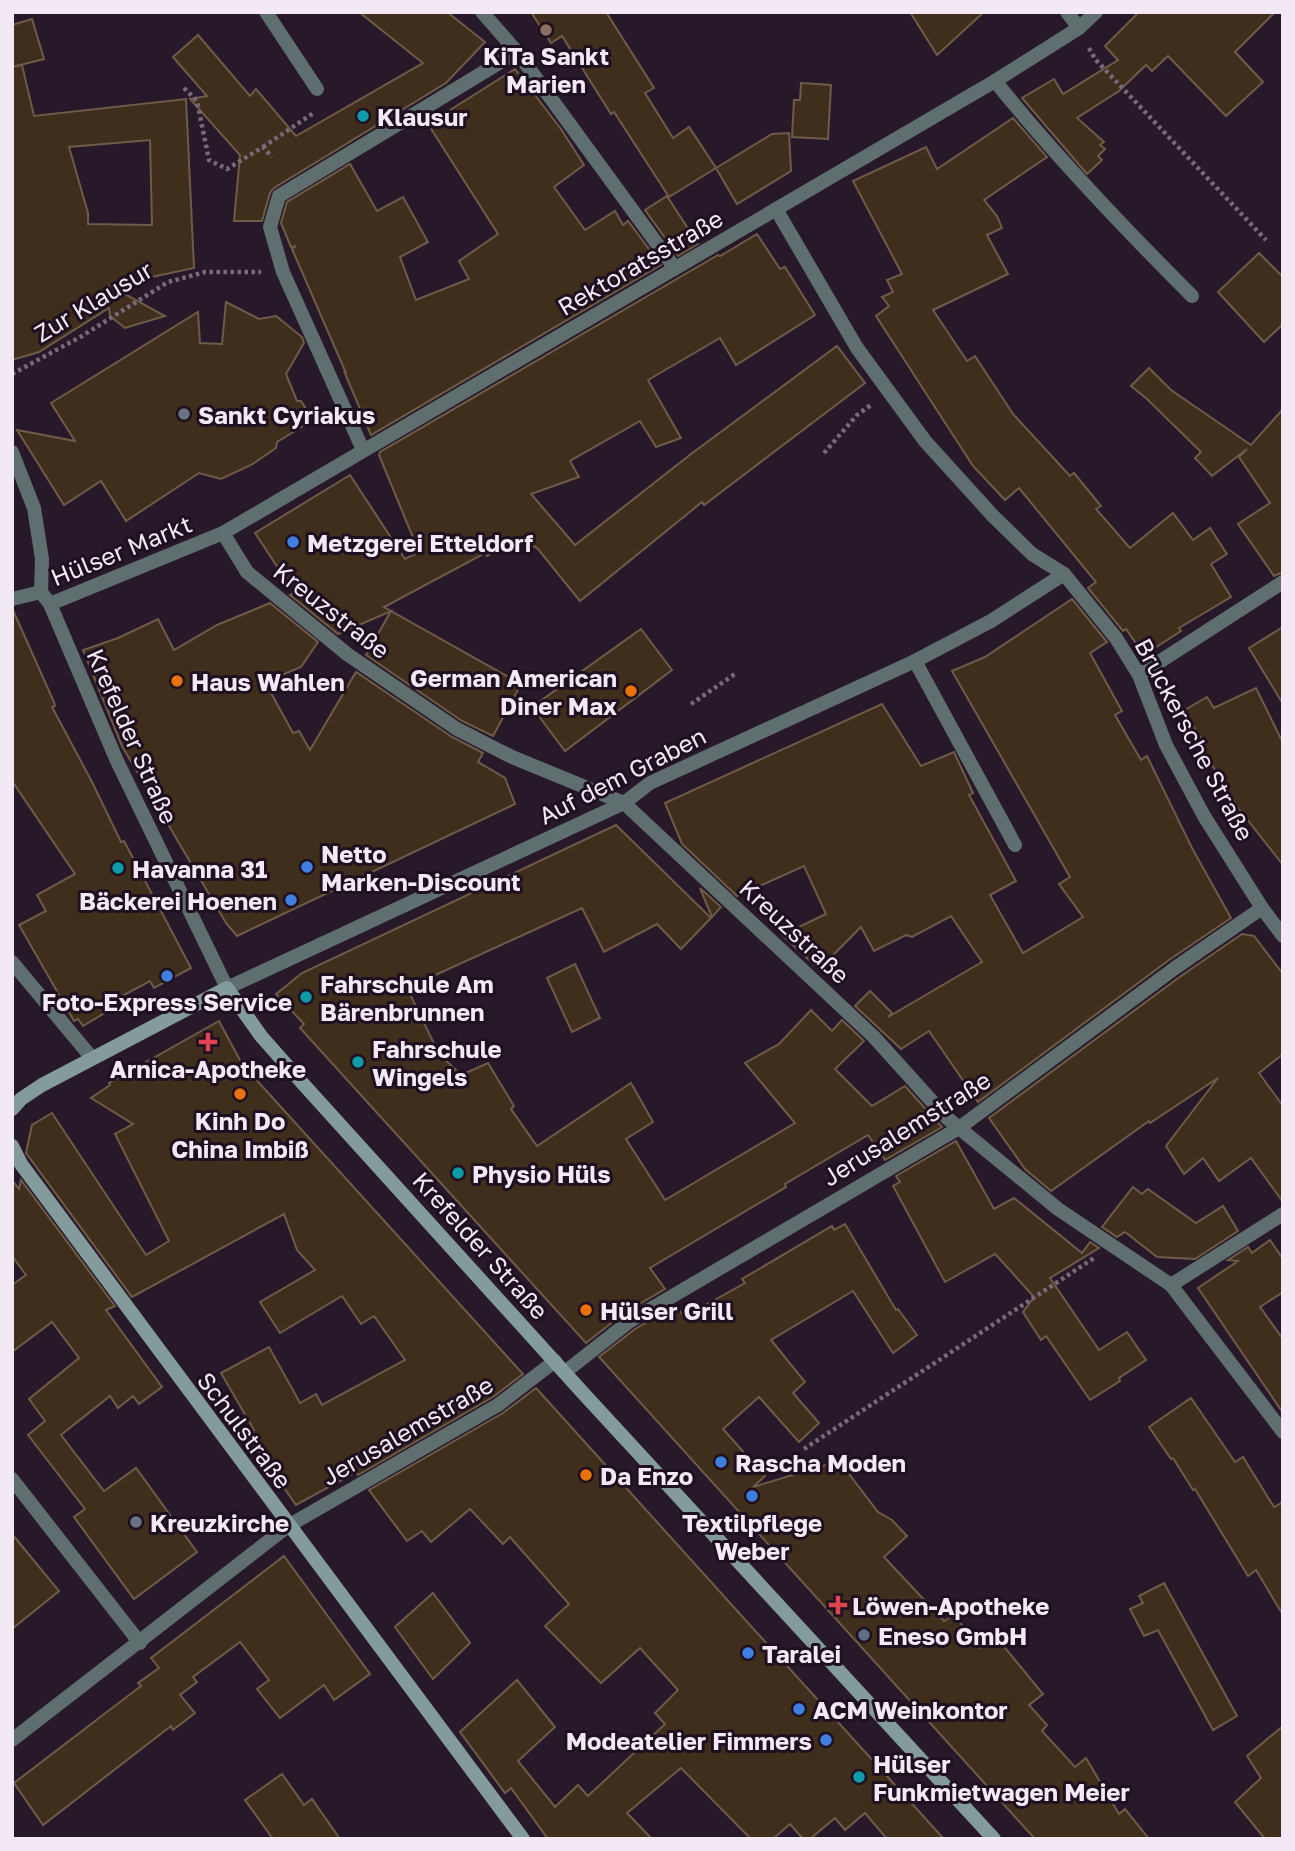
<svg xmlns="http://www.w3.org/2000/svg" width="1295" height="1851" viewBox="0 0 1295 1851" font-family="'Golos Text',sans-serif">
	<rect width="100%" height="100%" fill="#28192a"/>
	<!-- building -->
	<g fill="#3f2e1c" stroke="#6e5b48" stroke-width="2" fill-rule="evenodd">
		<polygon points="359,12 447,12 485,42 446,83 274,188 270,193 262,221 234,221 240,155 190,99 207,96 173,57 198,35 250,96 256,89 296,136 423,63"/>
		<polygon points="531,12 606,12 654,88 645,93 673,138 689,127 716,168 669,197 614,112 611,114 562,36 551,43"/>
		<polygon points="910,12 984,12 937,55"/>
		<polygon points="1139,12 1275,12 1235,52 1263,82 1226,116 1168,56 1152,71 1146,65 1119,91 1077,118 1104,142 1100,145 1105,149 1098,156 1102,160 1087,174 1022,98 1054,79 1063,94 1118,60 1105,46"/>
		<polygon points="32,19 44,59 12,67 12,25"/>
		<path d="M22,65L34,116L186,99L194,268L110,286L165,316L125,328L110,316L109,308L39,352L12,360V67ZM150,140L152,225L88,224V213L69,147Z"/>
		<polygon points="515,69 561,129 584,165 554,187 585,230 615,211 623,225 628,221 661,265 371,435 344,371 346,373 292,249 296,246 291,247 281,223 287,202 350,164 377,211 403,197 428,242 400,257 416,300 469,279 459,261 498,234 428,124"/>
		<polygon points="801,83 831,85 828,139 792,137 794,100 800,100"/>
		<polygon points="1013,118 1047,157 984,200 997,216 1002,228 987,235 1008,274 933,310 967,361 975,356 1013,414 1070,476 1074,473 1101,506 1096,509 1130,548 1173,513 1193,540 1210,528 1227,554 1211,564 1231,597 1179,628 1181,631 1144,655 1126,629 1123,631 1088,588 1096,582 1019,488 1005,500 973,466 876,316 889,306 882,297 893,292 887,280 902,274 853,181 926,147 937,169"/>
		<polygon points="789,133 791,171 737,204 716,168 772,134"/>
		<polygon points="667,196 698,244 678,256 645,210"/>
		<polygon points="757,234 780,269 785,267 815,315 736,365 720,338 648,380 681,438 656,447 640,421 570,461 579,477 531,494 575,545 691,454 837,346 865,383 704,505 702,502 580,601 538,549 521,538 487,556 485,553 384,607 521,684 493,736 462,721 366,655 391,611 338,634 290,595 300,590 282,574 255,533 350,475 405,559 419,552 379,455 380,452 718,255 720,256"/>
		<polygon points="1259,253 1283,277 1283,324 1264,342 1218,292"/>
		<polygon points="226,302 259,319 276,316 302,337 304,343 286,374 297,401 301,401 313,420 277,442 276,448 251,465 221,479 199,473 126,521 101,481 64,505 17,430 75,441 51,403 198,312 200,343 222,344"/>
		<polygon points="1149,368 1171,390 1251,445 1283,409 1283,572 1274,576 1238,524 1270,503 1239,457 1247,449 1212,476 1195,458 1201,452 1147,399 1131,386"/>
		<polygon points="1072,599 1107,642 1090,653 1122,711 1115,715 1141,760 1147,756 1192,848 1231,918 1169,960 978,1102 929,1031 901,1049 855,1006 870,991 892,1013 888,1017 982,962 951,916 912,937 906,935 874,951 861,927 819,969 782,935 826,914 804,866 737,896 682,844 665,803 882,704 921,766 954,752 973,793 969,795 1016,881 990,895 1023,953 1083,917 1059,884 1070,877 952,671 985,657"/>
		<polygon points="270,603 318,642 301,667 265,682 293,733 299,731 310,750 356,672 452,737 483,753 478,762 505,778 515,804 237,936 226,923 122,746 83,650 118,638 158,619 174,650 217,625"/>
		<polygon points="12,608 54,702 55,706 52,707 92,782 121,842 124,841 191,968 154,988 150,981 105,1005 108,1011 83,1026 78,1019 74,1021 19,925 46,911 37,895 75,874 12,781"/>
		<polygon points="1283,627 1283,704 1249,648"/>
		<polygon points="641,629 672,670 565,751 532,707"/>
		<polygon points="1256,688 1283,743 1283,865 1239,809 1201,747 1205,744 1183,711 1207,697 1214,708"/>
		<polygon points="616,825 711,918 681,949 657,924 604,952 582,908 407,988 439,1054 461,1075 488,1063 514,1106 511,1109 537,1146 631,1083 653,1122 626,1139 665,1200 795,1123 745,1063 779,1044 811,1010 832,1031 842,1020 864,1041 835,1069 872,1106 905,1086 942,1127 885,1160 868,1135 785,1184 786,1187 650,1268 665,1289 624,1313 586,1343 300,1028 304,1024 276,994 302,973"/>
		<polygon points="700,888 721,907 712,917"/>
		<polygon points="1242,934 1254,936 1283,974 1283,1054 1259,1073 1283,1106 1283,1202 1251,1158 1219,1181 1203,1158 1184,1174 1166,1146 1218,1078 1150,1123 1149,1121 1051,1191 1025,1169 989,1118 1181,976"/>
		<polygon points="575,964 600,1018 572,1032 547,978"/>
		<polygon points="219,1021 242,1064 523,1374 493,1397 358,1475 356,1472 296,1505 246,1434 254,1430 221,1373 269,1347 300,1403 316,1394 322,1405 405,1360 374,1316 361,1324 342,1296 280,1333 260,1302 315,1270 297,1250 284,1214 132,1297 26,1153 32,1125 52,1113 146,1255 169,1241 115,1134 133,1124 91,1098 110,1085 109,1083"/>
		<polygon points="956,1141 994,1209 1014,1198 1082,1253 1090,1242 1099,1248 1050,1278 1099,1350 1127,1332 1146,1360 1119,1378 1120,1381 1090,1400 1046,1336 1041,1340 1023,1312 1034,1297 1008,1268 995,1254 945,1282 893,1186 900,1182 896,1176"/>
		<polygon points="12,1180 19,1189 21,1180 115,1306 106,1310 162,1387 139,1404 133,1396 118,1408 110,1396 61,1435 104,1491 136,1468 197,1552 134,1599 74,1517 85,1509 28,1435 45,1421 29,1399 79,1358 52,1322 12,1352 12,1285 26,1275 12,1256"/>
		<polygon points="1133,1187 1142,1194 1148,1189 1196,1223 1223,1206 1238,1231 1195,1259 1157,1257 1125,1232 1117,1237 1102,1227"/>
		<polygon points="845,1224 896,1310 898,1309 917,1335 893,1353 853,1291 771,1340 805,1382 793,1393 819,1423 799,1442 759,1397 723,1429 765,1476 753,1487 839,1461 878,1512 892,1520 907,1536 884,1557 944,1621 954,1615 980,1648 997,1638 1043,1694 1029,1705 1047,1725 1042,1731 1075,1767 1086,1758 1119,1814 1125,1809 1149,1839 1035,1839 599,1357 635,1329 676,1305 684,1317 745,1283 742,1279 832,1226 834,1230"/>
		<polygon points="1270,1240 1283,1259 1283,1292 1260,1307 1283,1339 1283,1413 1198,1288 1238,1261 1228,1260 1248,1247 1252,1253"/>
		<polygon points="536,1388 749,1624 944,1839 887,1839 865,1813 845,1830 835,1818 810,1839 803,1839 790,1824 773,1839 751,1839 681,1768 627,1813 652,1839 548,1839 511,1788 505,1793 460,1732 517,1680 555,1727 518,1761 555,1807 578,1785 588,1796 665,1724 655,1713 678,1690 640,1648 601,1683 545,1626 569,1604 510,1537 503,1544 470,1509 431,1542 422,1531 407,1541 369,1490 503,1413"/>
		<polygon points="1191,1398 1235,1462 1243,1457 1274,1507 1283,1502 1283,1615 1256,1570 1248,1576 1195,1489 1193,1490 1173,1458 1171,1459 1149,1427"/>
		<polygon points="12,1534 59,1591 12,1629"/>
		<polygon points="284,1556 370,1674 334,1700 324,1685 280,1718 257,1689 269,1680 240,1642 193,1677 197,1682 180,1695 195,1713 173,1730 171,1726 43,1825 14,1783 141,1686 138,1683 159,1668 151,1658"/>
		<polygon points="1164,1583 1237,1716 1213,1730 1158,1630 1144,1636 1130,1609 1143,1603 1139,1596"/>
		<polygon points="433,1593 470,1643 433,1679 395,1627"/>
		<polygon points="1283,1726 1283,1839 1265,1839 1235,1802 1261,1778 1247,1756"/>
		<polygon points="282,1774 304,1805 312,1799 340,1839 273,1839 245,1800"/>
	</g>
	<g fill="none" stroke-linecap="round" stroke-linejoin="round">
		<!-- path -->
		<g stroke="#776a79" stroke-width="4.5" stroke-dasharray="3.5 3.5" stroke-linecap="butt">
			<polyline points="1089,48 1095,59 1266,240"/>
			<polyline points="184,88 197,101 209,160 227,169 263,147 272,157"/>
			<polyline points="263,147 315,112"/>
			<polyline points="12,374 82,336 168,282 205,272 261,272"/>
			<polyline points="824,453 857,415 871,405"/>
			<polyline points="691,704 735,674"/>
			<polyline points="804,1449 1094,1258"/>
		</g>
		<!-- lane -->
		<g stroke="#5f6e6e" stroke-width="14">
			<polyline points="266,12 317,89"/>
			<path d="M995,81C1056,157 1123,227 1192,296"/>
			<polyline points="915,661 1015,845"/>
			<polyline points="12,962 92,1058"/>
		</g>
		<!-- street -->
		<g stroke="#5f6e6e" stroke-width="14">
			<polyline points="482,12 517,52 674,267"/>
			<polyline points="1067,12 1079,28"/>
			<polyline points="776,209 857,348 925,441 993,516 1032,554 1064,574 1116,638 1139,675 1166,745 1204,816 1262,908 1283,936"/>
			<polyline points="363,450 283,272 270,227 279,196 517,52"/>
			<polyline points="12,452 34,508 42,559 41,592 50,604 223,533 995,81 1079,28 1096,12"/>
			<polyline points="223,533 247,572 347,654 457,729 512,757 624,803 874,1037 947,1118 1058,1209 1171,1285 1283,1432"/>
			<polyline points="12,599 41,592"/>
			<polyline points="50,604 117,761 227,988 624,803 650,783 915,661 991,621 1064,574"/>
			<polyline points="1139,675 1283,582"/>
			<polyline points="1171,1285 1283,1214"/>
			<polyline points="565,1372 630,1321 959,1128 1175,968 1262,908"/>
			<polyline points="12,1479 140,1643"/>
			<polyline points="12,1740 288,1526 498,1405 555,1361"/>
		</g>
		<!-- secondary -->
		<g stroke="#849b9b" stroke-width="14">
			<polyline points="12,1109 21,1099 42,1085 227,988 261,1036 305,1086 583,1393 994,1839"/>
			<polyline points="12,1146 21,1164 523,1839"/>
		</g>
	</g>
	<!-- markers -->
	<circle fill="#8d6e63" stroke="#1e1021" stroke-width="2.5" cx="546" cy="30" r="7"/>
	<g fill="#0f9aa8" stroke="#1e1021" stroke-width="2.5">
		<circle cx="363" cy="116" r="7"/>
		<circle cx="118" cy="868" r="7"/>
		<circle cx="306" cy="997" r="7"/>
		<circle cx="358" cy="1062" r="7"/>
		<circle cx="458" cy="1173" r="7"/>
		<circle cx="859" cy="1777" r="7"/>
	</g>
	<g fill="#6b7280" stroke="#1e1021" stroke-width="2.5">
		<circle cx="184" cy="414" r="7"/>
		<circle cx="136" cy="1522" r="7"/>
	</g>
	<g fill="#3f7fe0" stroke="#1e1021" stroke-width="2.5">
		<circle cx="293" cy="542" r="7"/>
		<circle cx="307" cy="867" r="7"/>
		<circle cx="291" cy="900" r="7"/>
		<circle cx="167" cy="976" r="7"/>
		<circle cx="721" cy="1462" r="7"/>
		<circle cx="752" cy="1496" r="7"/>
		<circle cx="748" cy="1653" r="7"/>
		<circle cx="799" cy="1709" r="7"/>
		<circle cx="826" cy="1740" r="7"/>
	</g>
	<g fill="#e8710a" stroke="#1e1021" stroke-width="2.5">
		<circle cx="177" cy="681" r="7"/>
		<circle cx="631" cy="691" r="7"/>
		<circle cx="240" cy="1094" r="7"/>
		<circle cx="586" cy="1310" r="7"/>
		<circle cx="586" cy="1475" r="7"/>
	</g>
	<g fill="#e0444e" stroke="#1e1021" stroke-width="2.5">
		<path d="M204.5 1031.5h7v7h7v7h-7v7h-7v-7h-7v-7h7z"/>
		<path d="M834.5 1594.5h7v7h7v7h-7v7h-7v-7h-7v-7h7z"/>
	</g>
	<circle fill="#5c6f8a" stroke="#1e1021" stroke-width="2.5" cx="864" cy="1635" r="7"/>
	<g text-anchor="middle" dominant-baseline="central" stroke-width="6" stroke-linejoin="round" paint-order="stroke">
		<!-- poi labels -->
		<g font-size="24" font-weight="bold" fill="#f3e9f5" stroke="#1e1021" text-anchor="start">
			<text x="546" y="55" text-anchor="middle">KiTa Sankt<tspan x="546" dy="28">Marien</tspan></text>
			<text x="377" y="116">Klausur</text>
			<text x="198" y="414">Sankt Cyriakus</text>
			<text x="307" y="542">Metzgerei Etteldorf</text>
			<text x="617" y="677" text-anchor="end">German American<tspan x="617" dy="28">Diner Max</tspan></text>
			<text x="191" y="681">Haus Wahlen</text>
			<text x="321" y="853">Netto<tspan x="321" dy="28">Marken-Discount</tspan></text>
			<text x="132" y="868">Havanna 31</text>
			<text x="277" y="900" text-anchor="end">Bäckerei Hoenen</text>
			<text x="320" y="983">Fahrschule Am<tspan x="320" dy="28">Bärenbrunnen</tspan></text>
			<text x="167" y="1001" text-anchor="middle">Foto-Express Service</text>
			<text x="372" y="1048">Fahrschule<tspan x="372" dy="28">Wingels</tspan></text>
			<text x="208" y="1068" text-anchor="middle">Arnica-Apotheke</text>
			<text x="240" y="1120" text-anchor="middle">Kinh Do<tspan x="240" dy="28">China Imbiß</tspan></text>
			<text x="472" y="1173">Physio Hüls</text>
			<text x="600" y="1310">Hülser Grill</text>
			<text x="735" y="1462">Rascha Moden</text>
			<text x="600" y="1475">Da Enzo</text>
			<text x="150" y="1522">Kreuzkirche</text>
			<text x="752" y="1522" text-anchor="middle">Textilpflege<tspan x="752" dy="28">Weber</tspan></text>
			<text x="852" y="1605">Löwen-Apotheke</text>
			<text x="878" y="1635">Eneso GmbH</text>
			<text x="762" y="1653">Taralei</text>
			<text x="813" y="1709">ACM Weinkontor</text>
			<text x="812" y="1740" text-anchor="end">Modeatelier Fimmers</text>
			<text x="873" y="1763">Hülser<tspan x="873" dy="28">Funkmietwagen Meier</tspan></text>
		</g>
		<!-- street labels -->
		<g font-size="24" fill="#f3e9f5" stroke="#1e1021">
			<text transform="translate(640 262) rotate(-30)">Rektoratsstraße</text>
			<text transform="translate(93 301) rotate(-31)">Zur Klausur</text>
			<text transform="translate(121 550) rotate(-22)">Hülser Markt</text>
			<text transform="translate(332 610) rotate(38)">Kreuzstraße</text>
			<text transform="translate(133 736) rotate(66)">Krefelder Straße</text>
			<text transform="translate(1195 739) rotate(62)">Bruckersche Straße</text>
			<text transform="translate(622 775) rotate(-27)">Auf dem Graben</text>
			<text transform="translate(795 931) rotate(43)">Kreuzstraße</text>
			<text transform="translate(906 1128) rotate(-32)">Jerusalemstraße</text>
			<text transform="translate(481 1245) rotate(48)">Krefelder Straße</text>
			<text transform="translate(245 1430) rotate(53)">Schulstraße</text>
			<text transform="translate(407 1430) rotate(-30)">Jerusalemstraße</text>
		</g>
	</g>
	<!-- border -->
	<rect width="1295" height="1851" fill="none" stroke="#f3e9f5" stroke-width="28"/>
</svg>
